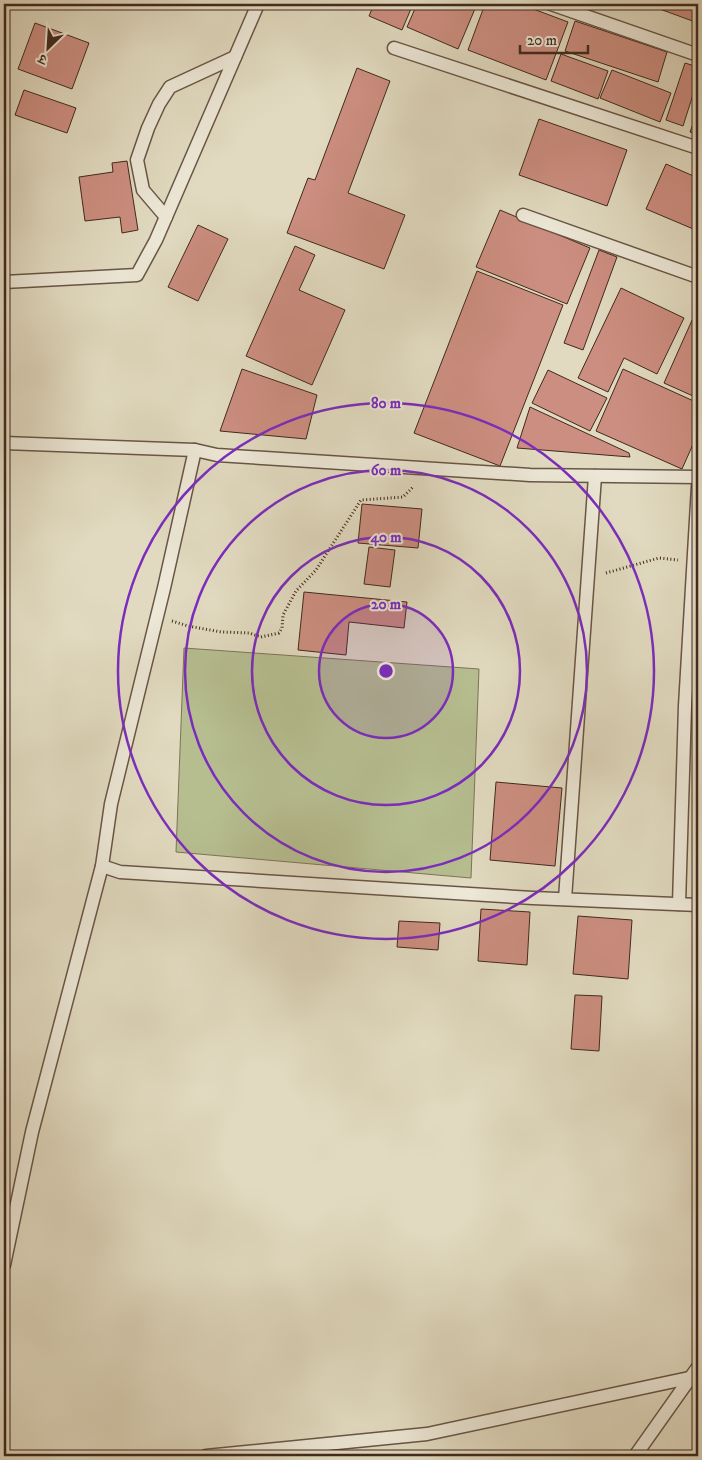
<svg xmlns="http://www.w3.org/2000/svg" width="702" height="1460" viewBox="0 0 702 1460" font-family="'IM FELL DW Pica','Noto Serif Devanagari',serif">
	<rect width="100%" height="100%" fill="#e1dac0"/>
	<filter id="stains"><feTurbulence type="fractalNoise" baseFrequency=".004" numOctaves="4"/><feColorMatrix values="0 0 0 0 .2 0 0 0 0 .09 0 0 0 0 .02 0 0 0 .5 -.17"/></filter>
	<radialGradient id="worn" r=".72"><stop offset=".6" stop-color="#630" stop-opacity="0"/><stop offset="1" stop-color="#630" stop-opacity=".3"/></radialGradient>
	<!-- green -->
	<polygon fill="#b6be90" stroke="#7c7457" points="184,648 479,669 471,878 176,852"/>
	<!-- building -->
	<g fill="#cc8e80" stroke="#41291e">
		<polygon points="374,4 413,4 402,30 369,16"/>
		<polygon points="417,4 477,4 458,49 407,27"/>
		<polygon points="485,4 520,4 568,22 546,80 468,50"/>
		<polygon points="646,4 698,4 698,23"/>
		<polygon points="575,21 667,52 658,82 565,51"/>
		<polygon points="35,23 89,43 72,89 18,69"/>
		<polygon points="561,54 608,71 598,99 551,81"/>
		<polygon points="685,63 698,67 698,79 683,126 666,120"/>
		<polygon points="357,68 390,81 348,193 405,215 384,269 287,233 308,178 315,180"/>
		<polygon points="612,70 671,93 660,122 600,98"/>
		<polygon points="24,90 76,108 67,133 15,115"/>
		<polygon points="698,111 698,135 690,132"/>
		<polygon points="539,119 627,150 607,206 519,175"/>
		<polygon points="127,161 138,230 122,233 120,217 85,221 79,177 113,172 112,163"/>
		<polygon points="666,164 698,178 698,231 646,209"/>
		<polygon points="500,210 590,248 567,304 476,267"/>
		<polygon points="198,225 228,239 198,301 168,287"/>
		<polygon points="295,246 315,255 299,290 345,310 312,385 246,356"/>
		<polygon points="599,250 617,257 583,350 564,343"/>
		<polygon points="477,271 563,305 500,466 414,433"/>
		<polygon points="621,288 684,318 657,374 624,358 608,392 578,378"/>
		<polygon points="693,318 698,321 698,385 693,396 664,383"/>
		<polygon points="242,369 317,395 306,439 220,431"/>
		<polygon points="623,369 698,403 698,433 682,469 596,431"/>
		<polygon points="548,370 607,398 590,431 532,403"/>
		<polygon points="530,407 629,453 630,457 517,448"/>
		<polygon points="362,504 422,509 418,548 358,543"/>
		<polygon points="369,547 395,550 390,587 364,584"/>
		<polygon points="304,592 407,602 404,628 349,622 346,655 298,650"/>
		<polygon points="697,765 698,765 698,860 693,860"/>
		<polygon points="496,782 562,788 555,866 490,860"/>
		<polygon points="481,909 530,912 527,965 478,961"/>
		<polygon points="578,916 632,920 628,979 573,974"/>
		<polygon points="399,921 440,923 438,950 397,947"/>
		<polygon points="575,995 602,996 599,1051 571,1049"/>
	</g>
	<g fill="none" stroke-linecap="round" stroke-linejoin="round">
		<defs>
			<g id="lane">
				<polyline points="551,4 698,55"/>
				<polyline points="394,48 698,148"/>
				<polyline points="523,215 698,277"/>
				<polyline points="166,217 143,190 137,160 148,128 159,104 170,87 235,57"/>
				<polyline points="4,282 137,275 156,240 258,4"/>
				<polyline points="4,443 195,450 217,455 530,475 698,477"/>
				<polyline points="102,866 120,872 533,898 698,905"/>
				<polyline points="565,899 595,476"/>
				<polyline points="679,904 685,706 698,486"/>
				<polyline points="4,1265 32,1132 102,866 111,804 164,588 195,450"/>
				<polyline points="206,1456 427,1434 689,1378"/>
				<polyline points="635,1456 698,1367"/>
			</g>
		</defs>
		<!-- lane casing -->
		<use href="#lane" stroke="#695546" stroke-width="15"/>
		<!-- path -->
		<g stroke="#41291e" stroke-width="3" stroke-dasharray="1 2.5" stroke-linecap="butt">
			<polyline points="606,573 659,558 678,560"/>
			<polyline points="172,621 188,626 221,632 249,633 261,637 279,633 282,628 283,615 296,591 316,570 361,500 403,497 414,486"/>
		</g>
		<!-- lane -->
		<use href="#lane" stroke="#ece7d6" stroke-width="12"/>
	</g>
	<!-- distance rings -->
	<circle cx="386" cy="671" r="67" fill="#7b2cbf" fill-opacity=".12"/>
	<g fill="none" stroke="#7b2cbf" stroke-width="2.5">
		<circle cx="386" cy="671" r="67"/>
		<circle cx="386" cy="671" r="134"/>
		<circle cx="386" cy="671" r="201"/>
		<circle cx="386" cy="671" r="268"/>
	</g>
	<circle cx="386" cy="671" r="8" fill="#7b2cbf" stroke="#ece7d6" stroke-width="2.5"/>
	<g font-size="15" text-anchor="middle" font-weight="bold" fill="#7b2cbf" stroke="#ece7d6" stroke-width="4" stroke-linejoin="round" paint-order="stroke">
		<text x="386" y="408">80 m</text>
		<text x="386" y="475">60 m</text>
		<text x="386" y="542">40 m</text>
		<text x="386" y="609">20 m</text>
	</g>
	<!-- margin -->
	<rect width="702" height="1460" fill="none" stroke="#e1dac0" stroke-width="20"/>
	<rect x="5" y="5" width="692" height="1450" fill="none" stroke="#41291e" stroke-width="2.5"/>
	<rect x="10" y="10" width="682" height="1440" fill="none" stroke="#41291e"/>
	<!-- north arrow -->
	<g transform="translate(48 48) rotate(205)" stroke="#ece7d6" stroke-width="4" paint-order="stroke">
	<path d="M0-4L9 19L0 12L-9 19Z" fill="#41291e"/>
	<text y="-8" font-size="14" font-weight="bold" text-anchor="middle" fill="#41291e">उ</text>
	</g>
	<!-- scale -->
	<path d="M520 45v8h68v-8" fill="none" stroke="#41291e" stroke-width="2.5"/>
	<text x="527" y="45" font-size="15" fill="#41291e" stroke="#ece7d6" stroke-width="4" paint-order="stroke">20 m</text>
	<rect width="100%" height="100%" filter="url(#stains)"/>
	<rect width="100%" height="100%" fill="url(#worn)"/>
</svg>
